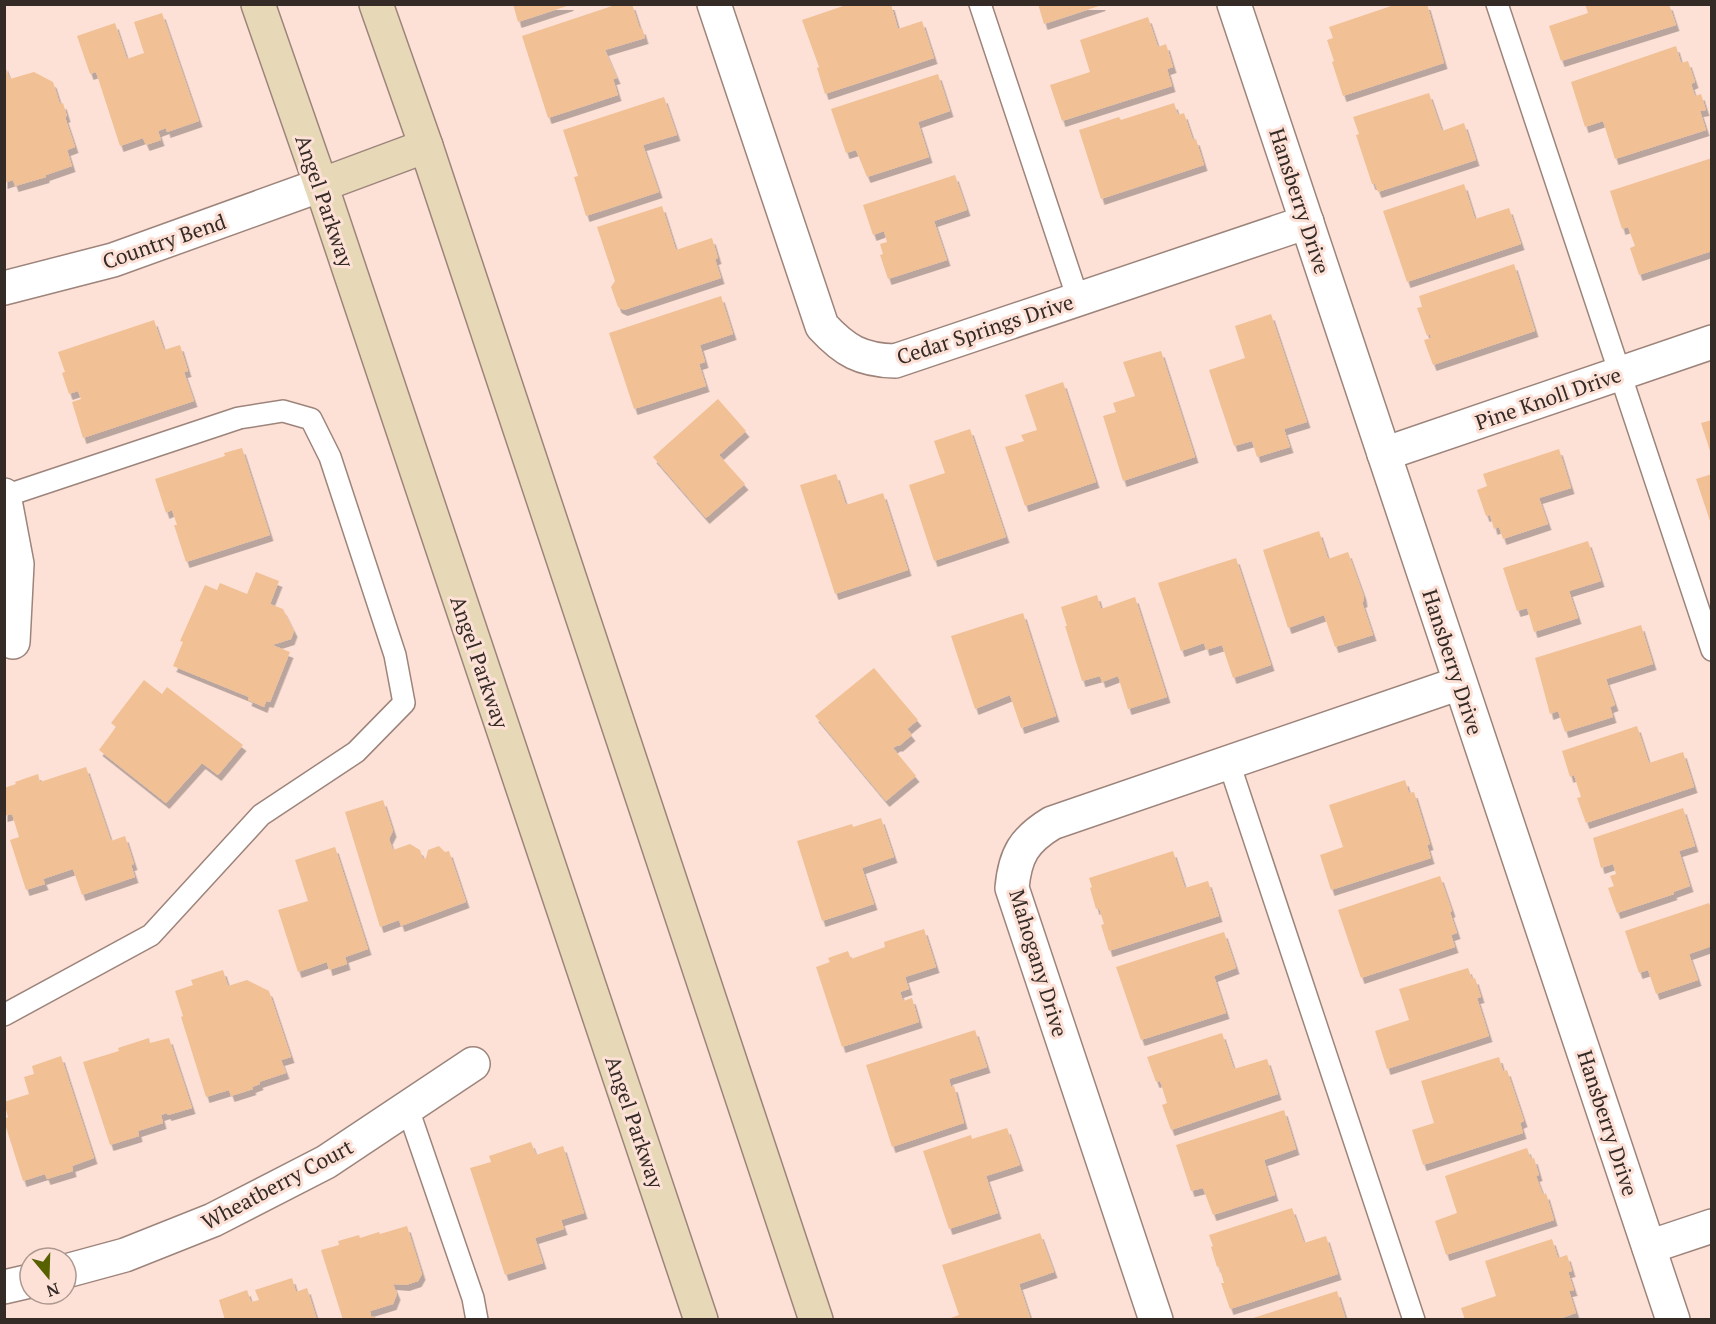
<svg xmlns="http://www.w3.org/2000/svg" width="1716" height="1324" viewBox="0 0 1716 1324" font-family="'PT Serif',serif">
	<defs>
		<filter id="shadow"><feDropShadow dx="3.5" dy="6" stdDeviation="0" flood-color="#0004"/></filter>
	</defs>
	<rect width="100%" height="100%" fill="#fde1d7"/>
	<!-- building -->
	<g fill="#f1c094" filter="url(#shadow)">
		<polygon points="513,4 570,4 570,5 518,22"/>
		<polygon points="618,4 632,4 640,29 642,28 645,38 605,50 617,78 613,79 618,95 548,118 522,36"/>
		<polygon points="849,4 891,4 898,29 922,21 934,58 825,94 817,68 819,67 802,20"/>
		<polygon points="1038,4 1102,4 1102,5 1044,24"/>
		<polygon points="1397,4 1427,4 1444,63 1343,96 1332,62 1334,61 1327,40 1333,38 1329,27"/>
		<polygon points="1585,4 1669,4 1676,25 1561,61 1549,26 1588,13"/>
		<polygon points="162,13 199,121 167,132 166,128 158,131 161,140 146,145 143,138 120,146 96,72 90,74 77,36 115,23 127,59 144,53 134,22"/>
		<polygon points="1148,17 1158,47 1166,44 1173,67 1167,69 1172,86 1062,121 1050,85 1090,72 1080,40"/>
		<polygon points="1676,46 1681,63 1688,61 1695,82 1691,84 1695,96 1701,94 1706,110 1700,111 1706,130 1615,159 1603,121 1585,127 1571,82"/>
		<polygon points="4,64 10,79 34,72 53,82 60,104 63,103 67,116 65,117 75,147 67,150 72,166 46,175 46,177 15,186 13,180 4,183"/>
		<polygon points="938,74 950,111 918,122 929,157 867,177 856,150 846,153 831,109"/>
		<polygon points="1429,93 1442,131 1464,123 1476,160 1378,192 1375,184 1372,184 1356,135 1359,134 1353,117"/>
		<polygon points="664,97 677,135 643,145 659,192 586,216 574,177 578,176 563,130"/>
		<polygon points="1174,103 1178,115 1184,113 1193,140 1196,139 1204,165 1101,199 1079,130 1119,117 1121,120"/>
		<polygon points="1712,158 1712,251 1639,275 1630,248 1635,246 1628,227 1622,229 1610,191"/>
		<polygon points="955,175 967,210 934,221 947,260 888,279 880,255 883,254 880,244 887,242 884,231 873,235 863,205"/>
		<polygon points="1464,184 1475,219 1509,208 1521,244 1407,282 1383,211"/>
		<polygon points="662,206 676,250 712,238 718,258 715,259 721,278 624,310 618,307 611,287 615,281 597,227"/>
		<polygon points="1514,264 1535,331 1433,365 1424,340 1431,338 1430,334 1427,336 1417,308 1422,307 1419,296"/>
		<polygon points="721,296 733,334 700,345 705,362 699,364 706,386 634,409 609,333"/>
		<polygon points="1271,314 1307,422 1284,429 1290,447 1257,457 1252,441 1234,446 1209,370 1245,358 1235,326"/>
		<polygon points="154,320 164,350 180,345 188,371 184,372 194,401 83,438 72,402 81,399 78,391 69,394 62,373 65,372 58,352"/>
		<polygon points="1161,351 1195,457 1123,481 1103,416 1116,412 1113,403 1135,396 1123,362"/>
		<polygon points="1063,382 1096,482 1025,506 1005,447 1024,441 1021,435 1037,430 1025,395"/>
		<polygon points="718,399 746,431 719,455 745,484 706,518 653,457"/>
		<polygon points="1712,420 1712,454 1711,454 1701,423"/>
		<polygon points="970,429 1006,537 934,561 909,485 945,473 934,441"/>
		<polygon points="242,448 270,535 186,562 174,525 177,525 172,510 166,513 155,479 225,456 224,453"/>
		<polygon points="1559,449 1571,488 1539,498 1548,524 1503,539 1499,527 1494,529 1490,515 1486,516 1477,490 1487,486 1483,474"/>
		<polygon points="836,474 846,505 883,493 908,570 835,594 800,485"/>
		<polygon points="1712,474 1712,524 1711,524 1696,479"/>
		<polygon points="1319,531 1328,559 1348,552 1363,594 1364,601 1362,602 1373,635 1335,647 1324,615 1288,628 1263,550"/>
		<polygon points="1588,541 1601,581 1569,591 1578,618 1534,632 1527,608 1517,611 1503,568"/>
		<polygon points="1236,558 1271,665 1233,678 1222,645 1206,650 1204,643 1181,651 1158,583"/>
		<polygon points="256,572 279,581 270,604 283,609 294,631 291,639 272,645 290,652 270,702 266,701 264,707 248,700 249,697 173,666 183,642 180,641 205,585 217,590 220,583 247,594"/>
		<polygon points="1097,595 1101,609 1135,597 1167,697 1128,709 1118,676 1102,682 1100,676 1082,681 1065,626 1067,626 1061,607"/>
		<polygon points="1023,613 1056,716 1021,728 1010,695 975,709 951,636"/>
		<polygon points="1641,625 1653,664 1606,679 1615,705 1610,707 1613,717 1565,732 1558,711 1550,714 1535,658"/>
		<polygon points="874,668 918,720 907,729 912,735 899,746 898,745 893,748 916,776 886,801 815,716"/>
		<polygon points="144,680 162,694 167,687 243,745 218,775 202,763 166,803 99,750 116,727 111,723"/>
		<polygon points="1637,726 1649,763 1683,752 1694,787 1586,823 1577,798 1581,797 1574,775 1570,777 1562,751"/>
		<polygon points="86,767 111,841 125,836 134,864 131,865 135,877 82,895 73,869 43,879 45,884 26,890 10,840 19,837 12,814 4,816 4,788 16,784 15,782 38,774 40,782"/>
		<polygon points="1405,780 1409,793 1414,792 1430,844 1427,845 1431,858 1331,890 1320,855 1343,847 1329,805"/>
		<polygon points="383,800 393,831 389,839 393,850 410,844 420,850 423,859 426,858 428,850 439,846 445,852 449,851 466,902 401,926 399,920 380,927 345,812"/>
		<polygon points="1683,808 1695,846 1679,851 1690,886 1673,892 1674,894 1617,913 1608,888 1614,886 1610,876 1616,874 1613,864 1601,868 1593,838"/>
		<polygon points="881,818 894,857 862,868 874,904 822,921 797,841 852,824 853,827"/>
		<polygon points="335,847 368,949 345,957 347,964 329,970 327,962 298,972 278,910 308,901 295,860"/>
		<polygon points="1173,851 1185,888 1208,881 1219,916 1109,951 1101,925 1104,924 1099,908 1096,909 1090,888 1092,887 1089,878"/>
		<polygon points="1440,876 1452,911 1450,912 1457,933 1451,935 1455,947 1361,978 1338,910"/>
		<polygon points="1709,903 1712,911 1712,946 1689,954 1698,980 1656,994 1648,970 1639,973 1625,931"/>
		<polygon points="924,929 936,967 905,977 909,989 900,992 903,1001 912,998 919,1022 842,1047 816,967 830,962 828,958 848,951 851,959 885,947 884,942"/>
		<polygon points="1224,932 1236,968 1214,976 1226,1013 1141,1040 1116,967"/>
		<polygon points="1468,968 1472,979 1475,978 1481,997 1477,998 1489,1036 1387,1069 1375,1031 1409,1020 1399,989"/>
		<polygon points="223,970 228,986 247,980 269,991 291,1057 281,1060 286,1073 259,1082 260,1084 252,1087 253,1089 231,1096 229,1090 206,1097 181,1017 183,1016 175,991 193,985 191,980"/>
		<polygon points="975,1030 987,1067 949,1079 951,1087 954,1086 964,1123 892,1147 866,1065"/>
		<polygon points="1222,1033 1234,1069 1267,1059 1278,1094 1171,1130 1162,1105 1167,1103 1160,1081 1156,1082 1147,1057"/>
		<polygon points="149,1038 150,1043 169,1038 192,1108 168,1115 167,1113 161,1115 163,1123 138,1131 139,1136 110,1145 83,1062 119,1051 118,1048"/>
		<polygon points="61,1056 94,1158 72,1166 73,1171 47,1179 45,1174 23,1181 5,1124 5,1119 8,1117 4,1102 29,1094 24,1077 34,1074 32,1066"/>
		<polygon points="1499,1057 1503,1071 1507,1070 1524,1121 1520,1123 1523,1133 1423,1165 1412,1130 1434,1123 1421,1081"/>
		<polygon points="1284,1110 1296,1149 1264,1160 1275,1195 1213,1215 1203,1188 1191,1191 1176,1145"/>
		<polygon points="1007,1128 1020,1165 986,1176 998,1213 949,1229 923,1151 971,1135 972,1139"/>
		<polygon points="531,1142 536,1155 563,1146 584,1213 561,1220 564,1229 535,1238 543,1263 505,1275 470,1168 491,1162 489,1156"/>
		<polygon points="1527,1148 1531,1159 1534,1158 1539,1175 1536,1176 1543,1195 1546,1193 1554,1220 1446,1255 1435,1221 1457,1213 1445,1176"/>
		<polygon points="1292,1208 1304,1243 1326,1236 1338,1274 1230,1309 1221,1283 1224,1283 1219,1266 1217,1267 1211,1247 1213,1246 1209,1235"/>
		<polygon points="407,1226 422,1274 418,1281 406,1285 393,1284 397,1294 393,1304 370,1311 371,1316 382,1320 343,1320 321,1250 339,1245 338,1241 359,1235 360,1238 379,1232 380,1234"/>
		<polygon points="1040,1233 1054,1272 1019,1284 1031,1320 945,1320 959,1315 942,1265"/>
		<polygon points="1552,1239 1558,1258 1567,1255 1572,1271 1568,1272 1574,1290 1569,1291 1576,1313 1556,1320 1465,1320 1461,1308 1496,1296 1485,1261"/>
		<polygon points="292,1278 296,1292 307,1288 317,1320 225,1320 219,1300 247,1290 251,1302 259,1300 255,1290"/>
		<polygon points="1337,1291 1346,1320 1250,1320 1250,1319"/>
	</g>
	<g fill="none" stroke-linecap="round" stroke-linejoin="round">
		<defs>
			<g id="service">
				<polyline points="980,4 1078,299"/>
				<polyline points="1497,4 1712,650"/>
				<polyline points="1229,763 1414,1320"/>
				<polyline points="4,1015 151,935 261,815 356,752 404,703 395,655 330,457 311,419 283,411 239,418 5,496"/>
				<polyline points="408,1109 473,1298 477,1320"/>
			</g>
			<g id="minor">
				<path d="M714,4L822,326C845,351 861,360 895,361L1307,222"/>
				<polyline points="1234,4 1673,1320"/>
				<polyline points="1384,454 1712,342"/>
				<polyline points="4,495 17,564 13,642"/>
				<polyline points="1649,1247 1712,1226"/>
				<polyline points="66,1271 125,1255 213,1220 326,1162 473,1064"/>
				<polyline points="4,1287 30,1281"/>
				<path d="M1156,1320L1012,888C1015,855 1024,840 1052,823L1460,683"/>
			</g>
			<polyline id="tertiary" points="4,288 113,260 321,185"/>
			<g id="secondary">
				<polyline points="258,4 321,185 701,1320"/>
				<polyline points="376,4 426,146 816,1320"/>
				<polyline points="321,185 426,146"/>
			</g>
		</defs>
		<!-- service casing -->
		<use href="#service" stroke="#9d847b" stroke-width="24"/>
		<!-- minor casing -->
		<use href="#minor" stroke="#9d847b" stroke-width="36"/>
		<!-- tertiary casing -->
		<use href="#tertiary" stroke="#9d847b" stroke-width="36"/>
		<!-- secondary casing -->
		<use href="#secondary" stroke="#9d847b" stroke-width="36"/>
		<!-- service -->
		<use href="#service" stroke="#fff" stroke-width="21"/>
		<!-- minor -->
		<use href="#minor" stroke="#fff" stroke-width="33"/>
		<!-- tertiary -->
		<use href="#tertiary" stroke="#fff" stroke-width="33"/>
		<!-- secondary -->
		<use href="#secondary" stroke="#e7d8b7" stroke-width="33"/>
	</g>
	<g text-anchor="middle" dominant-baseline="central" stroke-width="6" stroke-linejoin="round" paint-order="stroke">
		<!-- street labels -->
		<g font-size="21" fill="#342a26" stroke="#fde1d7">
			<text transform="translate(325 201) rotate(71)">Angel Parkway</text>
			<text transform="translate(1300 201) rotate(72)">Hansberry Drive</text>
			<text transform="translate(164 241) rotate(-19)">Country Bend</text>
			<text transform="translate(985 329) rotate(-18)">Cedar Springs Drive</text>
			<text transform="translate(1548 398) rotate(-19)">Pine Knoll Drive</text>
			<text transform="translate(480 662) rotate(71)">Angel Parkway</text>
			<text transform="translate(1453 662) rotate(72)">Hansberry Drive</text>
			<text transform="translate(1039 963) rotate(73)">Mahogany Drive</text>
			<text transform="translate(635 1122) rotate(71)">Angel Parkway</text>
			<text transform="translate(1608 1123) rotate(72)">Hansberry Drive</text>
			<text transform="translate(277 1184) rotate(-28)">Wheatberry Court</text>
		</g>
	</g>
	<!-- border -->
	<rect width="1716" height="1324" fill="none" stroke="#342a26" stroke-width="12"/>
	<!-- north arrow -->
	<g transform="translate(48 1276) rotate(161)"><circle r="28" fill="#fde1d7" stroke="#ad9890" stroke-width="1.5"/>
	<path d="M0-4.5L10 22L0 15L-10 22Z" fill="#576100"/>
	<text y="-9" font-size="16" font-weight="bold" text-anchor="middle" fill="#342a26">N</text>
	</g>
</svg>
